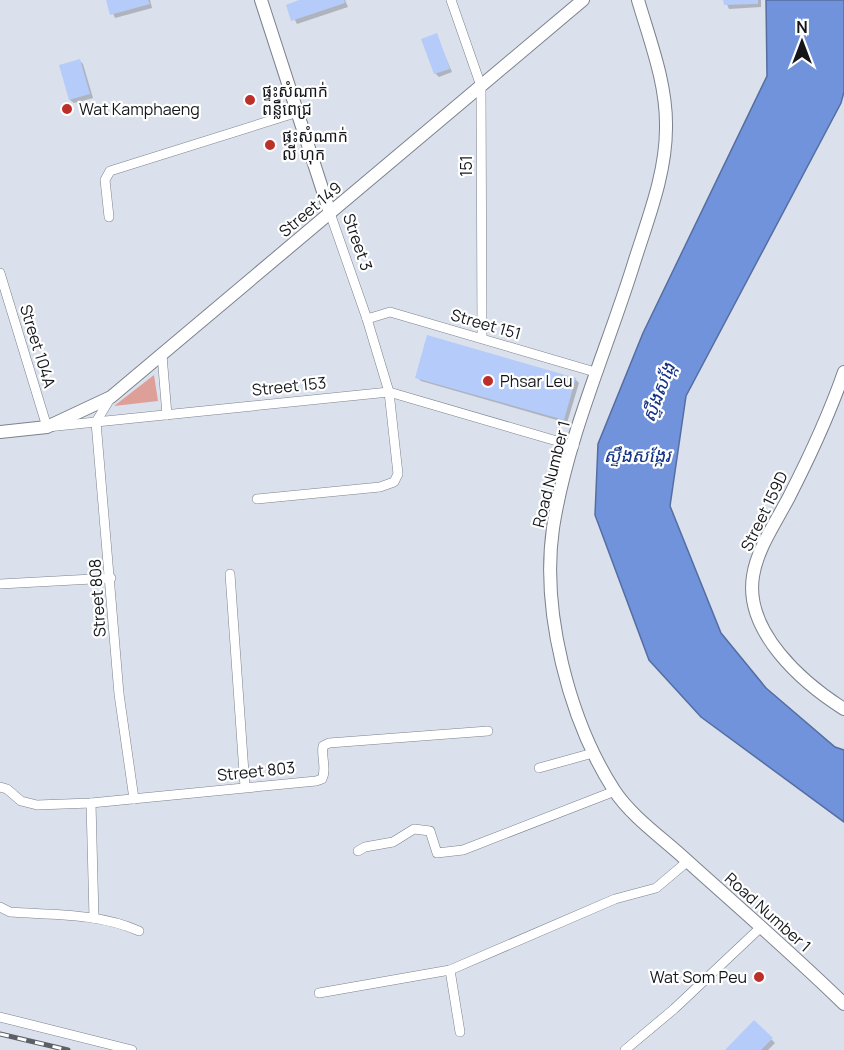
<svg xmlns="http://www.w3.org/2000/svg" width="844" height="1050" viewBox="0 0 844 1050" font-family="Manrope,'Noto Sans Khmer',sans-serif">
	<rect width="100%" height="100%" fill="#dae0ec"/>
	<!-- green -->
	<polygon fill="#dd9f97" points="154,375 158,401 114,406"/>
	<!-- water -->
	<polygon fill="#7193dc" stroke="#556ea2" stroke-width="1.5" points="766,0 844,0 844,92 841,103 686,396 670,506 721,633 766,688 835,747 844,750 844,822 701,717 649,660 595,515 598,444 643,333 767,76"/>
	<!-- shadow -->
	<g fill="#0003">
		<polygon points="107,0 150,0 152,8 115,18"/>
		<polygon points="304,0 345,0 348,7 297,24 288,6"/>
		<polygon points="725,0 761,0 761,7 729,9"/>
		<polygon points="436,35 452,72 439,77 435,73"/>
		<polygon points="80,61 83,64 93,98 74,103 70,100 61,66"/>
		<polygon points="417,377 575,379 579,383 567,423 421,381"/>
		<polygon points="754,1022 775,1043 768,1050 729,1050"/>
	</g>
	<!-- building -->
	<g fill="#b5cbf9">
		<polygon points="106,0 148,0 150,4 110,15"/>
		<polygon points="299,0 344,0 345,3 291,21 286,5"/>
		<polygon points="723,0 758,0 758,4 724,5"/>
		<polygon points="437,33 450,69 434,74 421,39"/>
		<polygon points="80,59 90,94 69,100 59,65"/>
		<polygon points="427,335 576,378 564,420 415,378"/>
		<polygon points="754,1020 773,1038 761,1050 725,1050"/>
	</g>
	<g fill="none" stroke-linecap="round" stroke-linejoin="round">
		<defs>
			<g id="minor">
				<polyline points="451,0 481,86 482,338"/>
				<polyline points="109,217 105,180 110,171 298,112"/>
				<polyline points="0,273 47,427 389,392 574,446"/>
				<polyline points="367,319 390,312 595,372"/>
				<polyline points="162,355 167,415"/>
				<polyline points="111,397 96,422 119,694 134,799"/>
				<polyline points="257,499 380,487 394,482 398,474 389,392 367,319 330,213"/>
				<polyline points="230,574 245,787"/>
				<polyline points="0,584 111,578"/>
				<polyline points="539,768 593,753"/>
				<path d="M0,787L7,789L21,801L37,805L91,803L316,781L322,779C327,769 321,757 323,746L329,743L488,731"/>
				<polyline points="91,803 94,918"/>
				<polyline points="358,851 365,847 393,842 414,829 430,831 437,853 463,850 615,791"/>
				<path d="M0,907L10,912C53,915 99,913 139,931"/>
				<polyline points="450,970 460,1032"/>
				<polyline points="319,993 450,970 615,899 656,888 688,861"/>
				<polyline points="0,1017 132,1050"/>
				<polyline points="625,1050 674,1009 760,928"/>
			</g>
			<g id="tertiary">
				<polyline points="261,0 330,213"/>
				<path d="M638,0C650,41 667,84 666,128C666,175 647,221 633,266C606,352 567,438 553,528C541,611 569,720 614,790C631,816 661,837 684,858C737,906 793,954 844,1004"/>
				<path d="M844,372C828,418 811,454 789,497C776,522 757,549 753,576C744,632 803,683 844,709"/>
				<polyline points="0,432 47,427 111,397 583,0"/>
			</g>
		</defs>
		<!-- minor casing -->
		<use href="#minor" stroke="#7c828c" stroke-width="10"/>
		<!-- tertiary casing -->
		<use href="#tertiary" stroke="#7c828c" stroke-width="14"/>
		<!-- minor -->
		<use href="#minor" stroke="#fff" stroke-width="9"/>
		<!-- tertiary -->
		<use href="#tertiary" stroke="#fff" stroke-width="12"/>
		<defs>
			<polyline id="rail" points="0,1034 68,1050"/>
		</defs>
		<!-- rail casing -->
		<use href="#rail" stroke="#5c5f66" stroke-width="5"/>
		<!-- rail -->
		<use href="#rail" stroke="#fff" stroke-width="3" stroke-dasharray="9" stroke-linecap="butt"/>
	</g>
	<!-- markers -->
	<g fill="#bd2f29" stroke="#fff" stroke-width="2">
		<circle cx="250" cy="100" r="6"/>
		<circle cx="67" cy="109" r="6"/>
		<circle cx="270" cy="145" r="6"/>
		<circle cx="488" cy="381" r="6"/>
		<circle cx="759" cy="977" r="6"/>
	</g>
	<g text-anchor="middle" dominant-baseline="central" stroke-width="4.5" stroke-linejoin="round" paint-order="stroke">
		<!-- poi labels -->
		<g font-size="16" fill="#14161a" stroke="#fff" text-anchor="start">
			<text x="262" y="91">ផ្ទះសំណាក់<tspan x="262" dy="18">ពន្លឺពេជ្រ</tspan></text>
			<text x="79" y="109">Wat Kamphaeng</text>
			<text x="282" y="136">ផ្ទះសំណាក់<tspan x="282" dy="18">លី ហុក</tspan></text>
			<text x="500" y="381">Phsar Leu</text>
			<text x="747" y="977" text-anchor="end">Wat Som Peu</text>
		</g>
		<!-- street labels -->
		<g font-size="16" fill="#14161a" stroke="#fff">
			<text transform="translate(466 166) rotate(-90)">151</text>
			<text transform="translate(310 209) rotate(-40)">Street 149</text>
			<text transform="translate(358 242) rotate(71)">Street 3</text>
			<text transform="translate(486 324) rotate(16)">Street 151</text>
			<text transform="translate(38 346) rotate(73)">Street 104A</text>
			<text transform="translate(289 386) rotate(-6)">Street 153</text>
			<text transform="translate(551 474) rotate(-76)">Road Number 1</text>
			<text transform="translate(764 511) rotate(-64)">Street 159D</text>
			<text transform="translate(97 598) rotate(-94)">Street 808</text>
			<text transform="translate(256 771) rotate(-6)">Street 803</text>
			<text transform="translate(768 912) rotate(42)">Road Number 1</text>
		</g>
		<!-- water labels -->
		<g font-size="18" font-style="italic" fill="#133286" stroke="#fff">
			<text transform="translate(658 392) rotate(-69)">ស្ទឹងសង្កែ</text>
			<text x="637" y="455">ស្ទឹងសង្កែរ</text>
		</g>
	</g>
	<!-- north arrow -->
	<g transform="translate(802 42)" stroke="#ffffff" stroke-width="4.5" paint-order="stroke">
	<path d="M0-4.5L10 22L0 15L-10 22Z" fill="#14161a"/>
	<text y="-9" font-size="16" font-weight="bold" text-anchor="middle" fill="#14161a">N</text>
	</g>
</svg>
